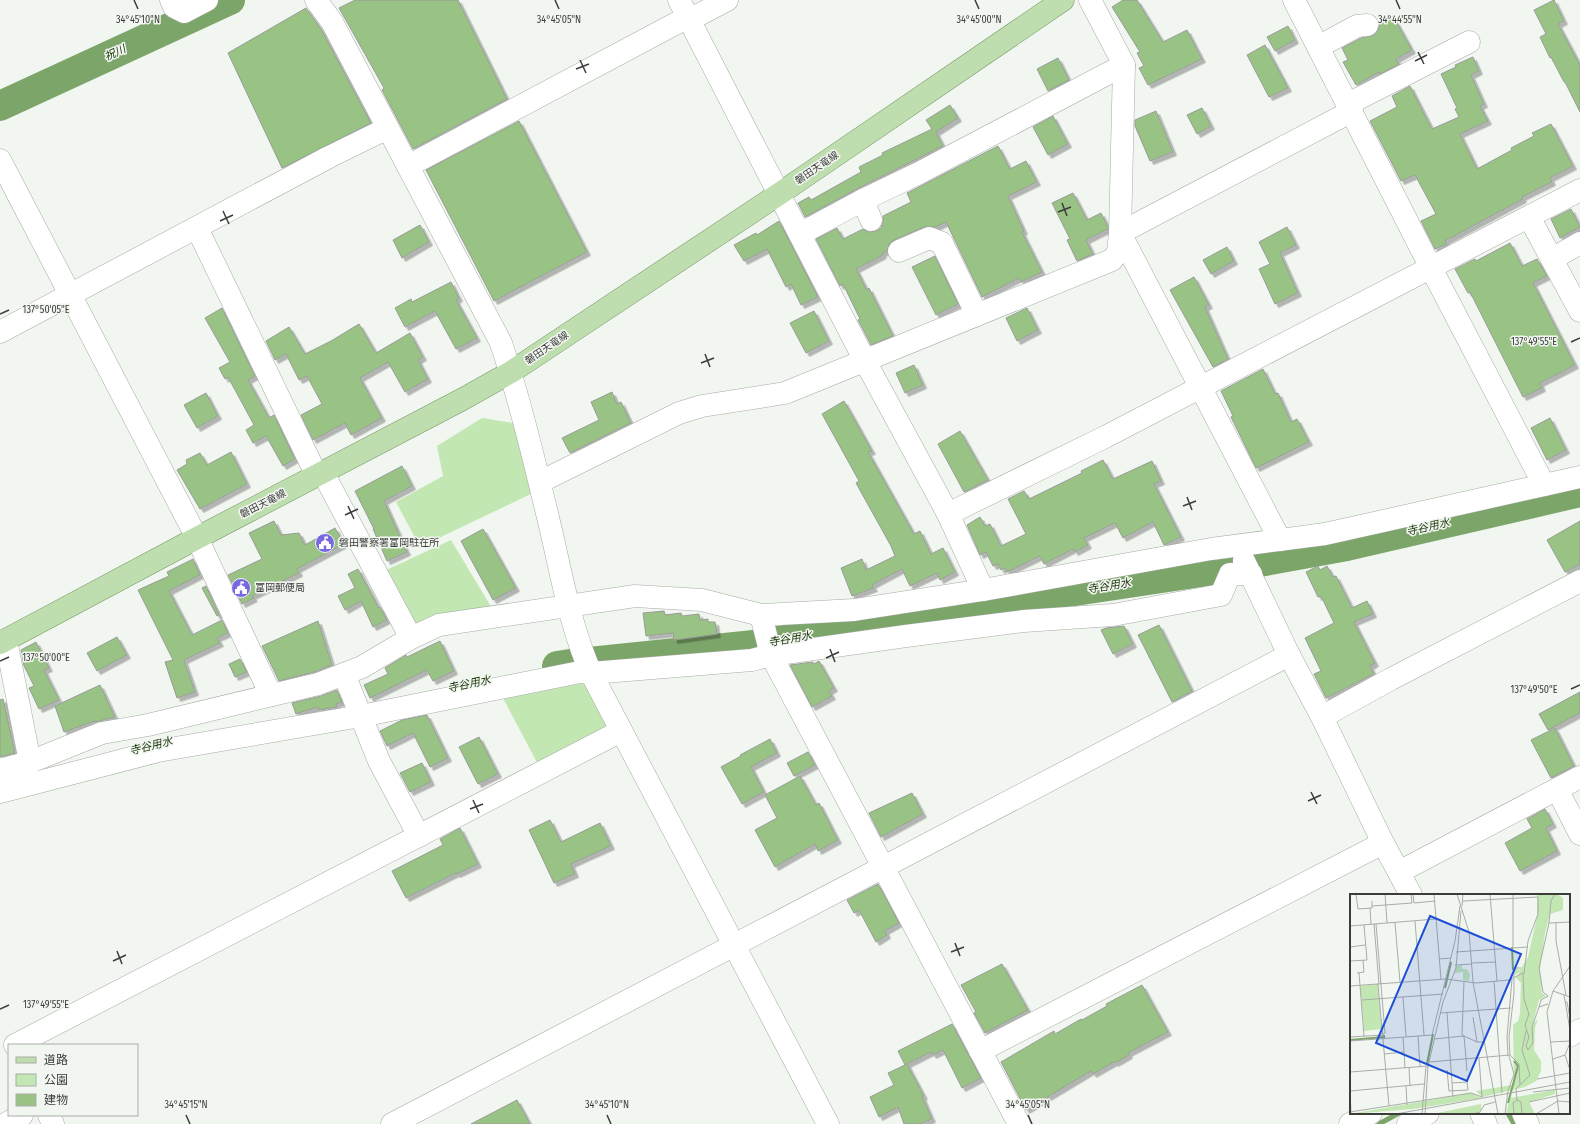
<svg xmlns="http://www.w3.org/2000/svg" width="1580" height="1124" viewBox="0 0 1580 1124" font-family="'Fira Sans Condensed','Noto Sans JP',sans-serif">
	<defs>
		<filter id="shadow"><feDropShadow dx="3.5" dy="3.5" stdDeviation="0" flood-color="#0004"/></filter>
	</defs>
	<rect width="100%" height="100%" fill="#f2f6f0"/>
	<!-- green -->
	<g fill="#c3e7b2">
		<polygon points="482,418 520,424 537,491 420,547 396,502 443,476 437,446"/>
		<polygon points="451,540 493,610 411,627 384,571"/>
		<polygon points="584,683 616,734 542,772 503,698"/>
	</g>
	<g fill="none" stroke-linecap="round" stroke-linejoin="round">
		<!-- stream -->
		<g stroke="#7ca569" stroke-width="5">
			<polyline points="1508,1113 1514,1124"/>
			<polyline points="1379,1124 1399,1113"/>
		</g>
		<!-- river -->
		<g stroke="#7ca569" stroke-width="30">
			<polyline points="0,106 230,0"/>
			<polyline points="557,666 570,664 754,645 1035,597 1215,570 1347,546 1580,492"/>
		</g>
	</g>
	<!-- building -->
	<g fill="#98c385" stroke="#989c97" filter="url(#shadow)">
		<polygon points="355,0 458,0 507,99 413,149 382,90 384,88 339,8"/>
		<polygon points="1123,0 1137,0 1163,42 1187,30 1202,59 1148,85 1139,68 1144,66 1137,53 1140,52 1112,7"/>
		<polygon points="1554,0 1564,21 1558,24 1580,65 1580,112 1565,82 1564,82 1551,57 1550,58 1540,37 1546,34 1534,10"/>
		<polygon points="306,8 321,29 371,123 282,168 228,53"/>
		<polygon points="1393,16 1412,50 1396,59 1399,64 1380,74 1379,72 1356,85 1343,62 1348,60 1342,48 1361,38 1374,35 1378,30 1380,23"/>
		<polygon points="1288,26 1295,40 1275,51 1267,37"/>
		<polygon points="1265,45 1288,88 1269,97 1247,55"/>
		<polygon points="1473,57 1479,71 1471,75 1484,104 1480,106 1488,121 1460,134 1477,169 1512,150 1511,148 1534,136 1532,133 1551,124 1573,166 1550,178 1552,182 1522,197 1523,199 1445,241 1447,244 1435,249 1421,221 1436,214 1415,175 1401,181 1370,121 1397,107 1392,96 1410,86 1432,129 1459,117 1455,109 1457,108 1441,74 1456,67 1455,65"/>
		<polygon points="1058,58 1069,80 1048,91 1037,69"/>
		<polygon points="950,105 958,118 936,132 943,146 857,189 805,217 798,203 809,197 811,200 861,172 859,167 883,155 882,153 932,129 926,120"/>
		<polygon points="1202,108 1211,126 1197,134 1187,115"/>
		<polygon points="1156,111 1173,152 1150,161 1135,126 1135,120"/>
		<polygon points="1053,116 1068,144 1048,155 1033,127"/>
		<polygon points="519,121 587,252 494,301 426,170"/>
		<polygon points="998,146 1010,169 1026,161 1037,182 1008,196 1024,231 1022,232 1042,272 1021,282 1019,278 982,297 946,222 936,227 924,227 894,240 889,244 887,251 882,253 883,255 856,269 867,290 869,288 893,336 871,345 858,320 860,319 843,284 840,286 816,239 837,228 843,239 863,229 869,232 876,231 881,228 883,222 883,216 911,202 907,193"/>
		<polygon points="1073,193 1087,220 1101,213 1108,227 1108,229 1086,240 1093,254 1077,261 1067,240 1070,239 1052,203"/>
		<polygon points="1571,209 1580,227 1560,238 1551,219"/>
		<polygon points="779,221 818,297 801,305 791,284 786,287 767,249 744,261 734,245 756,233 757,235"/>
		<polygon points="420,225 429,242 402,258 393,240"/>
		<polygon points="1287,227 1296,245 1280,253 1298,293 1275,304 1259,269 1270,264 1259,242"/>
		<polygon points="1510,243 1522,266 1537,259 1547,276 1533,283 1575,365 1540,383 1542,388 1523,397 1470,292 1468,293 1455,269 1475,259 1476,261"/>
		<polygon points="1227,247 1234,261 1211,274 1203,260"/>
		<polygon points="935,256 958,304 936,315 912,267"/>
		<polygon points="1194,277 1209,305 1205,307 1228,359 1213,367 1170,290"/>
		<polygon points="451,282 459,298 456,300 477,338 456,349 435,311 405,327 395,308 411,299 412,302"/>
		<polygon points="222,308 255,376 248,380 269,418 274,415 295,459 283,466 266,436 253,443 246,430 254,425 228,377 225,379 219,368 230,362 205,318"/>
		<polygon points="1027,308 1038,330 1017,341 1006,318"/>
		<polygon points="814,311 829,341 806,353 790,323"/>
		<polygon points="359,324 376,353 410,333 423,357 418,360 428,379 405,392 388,362 360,378 382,418 351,435 345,423 313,440 301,415 322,404 307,376 299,380 286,354 275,360 266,341 289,327 305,354 331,341"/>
		<polygon points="914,365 923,385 905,393 896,373"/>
		<polygon points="1263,369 1275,394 1278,393 1291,422 1297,419 1309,442 1256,468 1231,417 1233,416 1221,391"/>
		<polygon points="612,392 617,404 621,402 631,423 570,453 562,438 599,420 591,402"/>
		<polygon points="206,393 218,416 197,428 184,405"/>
		<polygon points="844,401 872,451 868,452 914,534 920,531 931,554 943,548 955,572 940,580 937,573 910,586 902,569 872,585 874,588 852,596 841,568 862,559 866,570 895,556 891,546 856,483 859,481 822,414"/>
		<polygon points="1550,418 1566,450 1547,460 1531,428"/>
		<polygon points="960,431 988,480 964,492 938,444"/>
		<polygon points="231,452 247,484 200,509 177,470 187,464 186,460 200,453 207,465"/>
		<polygon points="1103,460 1113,479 1152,461 1161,481 1154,484 1181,537 1164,545 1153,522 1123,538 1115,523 1084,538 1088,545 1075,552 1073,549 1044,564 1040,556 1007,572 1005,568 1001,570 998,564 993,566 986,552 980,555 967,525 980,517 985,526 990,524 1001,546 1026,534 1008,499 1024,491 1029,499 1082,473 1081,471"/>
		<polygon points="402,466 412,486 384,501 407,552 387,561 373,529 374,529 355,491"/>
		<polygon points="274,521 281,535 299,533 305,545 335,528 344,544 297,569 299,573 252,596 254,598 242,604 228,575 262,559 249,533"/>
		<polygon points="1580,521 1580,564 1565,572 1547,540"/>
		<polygon points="483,529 516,588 493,600 461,541"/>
		<polygon points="193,559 200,575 169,591 192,635 222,620 228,633 217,638 220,643 184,660 195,692 177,698 165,662 173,660 138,590 169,576 167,572"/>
		<polygon points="1318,566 1320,570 1327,566 1333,577 1336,576 1352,608 1367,601 1373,614 1354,622 1375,663 1370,666 1374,674 1326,698 1314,674 1321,671 1305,638 1334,623 1321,596 1318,597 1306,572"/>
		<polygon points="358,569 379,608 380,607 387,620 373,627 361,601 345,610 338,596 355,588 348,574"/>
		<polygon points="206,586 219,615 217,616 202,588"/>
		<polygon points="664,611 665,615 681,613 682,616 699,614 700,620 708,619 708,622 715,622 717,634 674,640 673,633 646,636 643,613"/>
		<polygon points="318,621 332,665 314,672 279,681 262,646"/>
		<polygon points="1159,625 1192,691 1172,702 1138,635"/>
		<polygon points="1124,626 1133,644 1113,654 1101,630 1106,628"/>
		<polygon points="117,637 127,655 97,671 87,653"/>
		<polygon points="440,641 454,671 433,681 427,670 370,698 364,685 388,674 385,668 406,655 407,657"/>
		<polygon points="36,642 49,668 44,670 59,700 39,709 29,688 34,686 24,666 21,650"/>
		<polygon points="240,659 247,672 235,677 229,664"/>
		<polygon points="819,661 834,688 829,691 832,696 812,707 790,665 813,662 814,664"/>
		<polygon points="100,685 115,717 95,722 95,721 64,732 55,706"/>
		<polygon points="337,690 342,702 336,704 337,707 319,710 318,707 296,714 292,703 321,696"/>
		<polygon points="1580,692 1580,713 1548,730 1539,714"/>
		<polygon points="3,699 15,753 0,757 0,700"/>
		<polygon points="427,715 448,758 430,767 413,733 387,746 380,731 402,720"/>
		<polygon points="1555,728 1574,766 1551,778 1531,740"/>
		<polygon points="479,737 498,774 478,784 459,747"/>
		<polygon points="770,739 777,753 751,767 764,792 742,804 721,767 741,756 740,755"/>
		<polygon points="808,752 815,765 794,776 787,763"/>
		<polygon points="422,763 431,782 410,792 400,773"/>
		<polygon points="800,776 816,805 819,803 838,840 818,851 815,844 775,867 755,830 777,818 765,795"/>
		<polygon points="912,793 923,814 881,837 869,813"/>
		<polygon points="1545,809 1553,824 1546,828 1557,851 1520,871 1505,843 1532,828 1527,819"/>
		<polygon points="550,820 561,842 600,823 611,846 571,864 575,874 554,883 529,830"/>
		<polygon points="460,828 478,864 457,874 456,873 406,898 392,871 443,845 440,839"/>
		<polygon points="878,884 899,923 885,931 887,935 876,942 859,910 854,913 847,900"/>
		<polygon points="1002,964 1028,1010 985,1033 974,1013 976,1012 961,985"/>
		<polygon points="1142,985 1168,1032 1128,1053 1129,1055 1115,1063 1114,1062 1093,1074 1091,1071 1026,1110 1001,1062 1054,1031 1055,1034 1081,1019 1082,1020 1107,1006 1106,1004"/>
		<polygon points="952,1024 981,1078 962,1088 943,1050 933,1055 931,1052 907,1064 924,1096 922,1096 932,1119 920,1124 904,1124 898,1107 879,1117 870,1097 894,1085 888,1073 905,1065 898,1051"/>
		<polygon points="517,1100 530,1124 471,1124"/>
	</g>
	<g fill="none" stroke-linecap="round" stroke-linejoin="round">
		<defs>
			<g id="minor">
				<polyline points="171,0 174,7 184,12 207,0"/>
				<path d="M316,0L332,22L501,343C521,404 536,468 551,530C562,578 571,628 591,673L828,1124"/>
				<polyline points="679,0 865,361 948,514 983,590"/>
				<polyline points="1294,0 1431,268 1544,485"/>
				<polyline points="689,20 727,0"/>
				<polyline points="1318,47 1357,26 1367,25"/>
				<polyline points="1348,104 1469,42"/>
				<polyline points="0,160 197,538 271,695"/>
				<polyline points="408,166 688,17"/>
				<polyline points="1529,217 1580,311"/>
				<polyline points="871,220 863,200 919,173 1124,65"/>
				<polyline points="197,228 317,476"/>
				<polyline points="800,234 863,200"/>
				<polyline points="899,251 929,238 942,243 977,315"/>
				<polyline points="1552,259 1580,243"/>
				<polyline points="0,332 329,157 388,128"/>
				<polyline points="323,473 411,638"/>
				<polyline points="540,482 679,413 702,406 785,393 1112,260 1118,252 1120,233 1124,65 1090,0"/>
				<polyline points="948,514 1105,437 1580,190"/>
				<polyline points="1280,540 1120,233 1352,111"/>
				<polyline points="1244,561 1289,655 1322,717 1383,843 1411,895"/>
				<polyline points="761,615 771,655 1019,1124"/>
				<polyline points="6,640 30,762"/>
				<polyline points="344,674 379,761 419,836"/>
				<polyline points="1322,717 1391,679 1580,581"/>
				<polyline points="0,770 30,762 102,733 148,725 318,684 362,667 411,638 439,625 635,596 702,600 761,615 854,610 983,590 1211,549 1325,534 1580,477"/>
				<polyline points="1557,789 1580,834"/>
				<polyline points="0,792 158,751 361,716 580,672 591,673 752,660 771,655 906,636 1024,621 1113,615 1221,595 1230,574 1251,574"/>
				<polyline points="1399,872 1580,777"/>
				<polyline points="1569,1036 1580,1030"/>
				<polyline points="15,1045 621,731"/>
				<polyline points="980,1051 1383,843"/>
				<polyline points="1481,1113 1486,1124"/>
				<polyline points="1523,1113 1528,1124"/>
				<polyline points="49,1115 53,1124"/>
				<polyline points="5,1124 22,1115"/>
				<polyline points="392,1124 1289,655"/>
				<polyline points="1350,1124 1371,1113"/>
				<polyline points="1408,1124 1428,1113"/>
			</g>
			<polyline id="major" points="0,643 197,538 463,399 511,372 779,194 1063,0"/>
		</defs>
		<!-- minor casing -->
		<use href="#minor" stroke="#a7aba5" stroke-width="23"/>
		<!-- major casing -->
		<use href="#major" stroke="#759765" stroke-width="23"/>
		<!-- minor -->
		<use href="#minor" stroke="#fff" stroke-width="22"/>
		<!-- major -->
		<use href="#major" stroke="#bfdeb0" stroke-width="22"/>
	</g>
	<!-- ticks -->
	<path fill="none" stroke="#3c3d3b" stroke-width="1.5" d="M134,0L138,9M555,0L559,9M975,0L979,9M1396,0L1400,9M1418,52L1424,64M580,60L586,73M1415,61L1427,55M576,69L589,64M1062,203L1067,216M223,211L229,224M1058,212L1071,207M220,221L233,215M0,314L9,310M1571,342L1580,338M705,354L710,367M701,363L714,358M1187,497L1192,510M348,506L354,519M1183,506L1196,501M345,515L358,509M830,649L835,662M826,658L839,652M0,661L9,657M1571,689L1580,685M1311,792L1317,804M473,800L479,813M1308,801L1321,795M470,809L483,804M955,943L960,956M117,951L122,964M951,952L964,947M113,961L126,955M0,1009L9,1005M186,1115L190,1124M607,1115L611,1124M1028,1115L1032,1124"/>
	<!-- icons -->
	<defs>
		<symbol id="civic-disc" viewBox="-11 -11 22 22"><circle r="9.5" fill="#7968e3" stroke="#f2f6f0"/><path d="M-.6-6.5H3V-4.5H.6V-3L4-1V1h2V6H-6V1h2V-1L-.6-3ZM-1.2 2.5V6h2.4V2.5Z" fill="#fff"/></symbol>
	</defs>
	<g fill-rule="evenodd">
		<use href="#civic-disc" x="314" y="532" width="22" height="22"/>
		<use href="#civic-disc" x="230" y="577" width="22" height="22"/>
	</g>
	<g text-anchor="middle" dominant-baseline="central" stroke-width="3" stroke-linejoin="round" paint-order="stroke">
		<!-- street labels -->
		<g font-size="10" fill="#3c3d3b" stroke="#f2f6f0">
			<text transform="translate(817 168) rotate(-34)">磐田天竜線</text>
			<text transform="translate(547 348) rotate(-34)">磐田天竜線</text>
			<text transform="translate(263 504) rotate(-27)">磐田天竜線</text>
		</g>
		<!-- poi labels -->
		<g font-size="10" fill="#3c3d3b" stroke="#f2f6f0" text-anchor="start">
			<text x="339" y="543">磐田警察署富岡駐在所</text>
			<text x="255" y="588">富岡郵便局</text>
		</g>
		<!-- water labels -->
		<g font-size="11" font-style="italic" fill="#1b360b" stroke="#f2f6f0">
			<text transform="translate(115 53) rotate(-25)">祝川</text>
			<text transform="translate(1428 527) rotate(-13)">寺谷用水</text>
			<text transform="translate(1109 586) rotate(-9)">寺谷用水</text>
			<text transform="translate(790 639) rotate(-10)">寺谷用水</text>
			<text transform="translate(469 684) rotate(-12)">寺谷用水</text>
			<text transform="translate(151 746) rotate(-14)">寺谷用水</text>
		</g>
	</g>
	<!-- overview -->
	<g transform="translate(1350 894)">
		<rect width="220" height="220" fill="#f2f6f0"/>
		<path d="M187,0H207L213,4V16L200,20L195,39L190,76L192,99L196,102L189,106L184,125V129L188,125L185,134L184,156L191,167V177L186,187L175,193L132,203L126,197L162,191L164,187L163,131L168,127L170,119L171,89L166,84L170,78L165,81L164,74L170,76L178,63L187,23ZM112,71V75H117L120,80L119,87L113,86V78L105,79L106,72ZM28,90L32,135L14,137L10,92ZM205,196V200L179,208L185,220H156L160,204ZM121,199L131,204L63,215L0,220ZM131,210V216L127,219L83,220Z" fill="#c3e7b2"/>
		<path fill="none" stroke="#7ca569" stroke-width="2" d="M162,53L163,76M95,94L101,68M0,146L34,143V141M77,170L83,140M158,209L168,172L164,167"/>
		<path fill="none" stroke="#a9aca8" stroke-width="1" d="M6,0L8,15L22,14V7M35,0L37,29M63,0L64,9L85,7M84,0L91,85M107,0L119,38L123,88L148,220M140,0L147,87M163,0V54M113,7L188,3V20L178,47L174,80M22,12L62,9L61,0M112,12L113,0M20,14L21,31M65,27L74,141M45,29L50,88M199,29L201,7L205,0M206,29V47L216,101M24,30L29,90M26,30L35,139L33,140M0,32L86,25M0,53L15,51M106,58L178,53M89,65L101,64M0,67L17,66L14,31M122,69L146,68M105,71L122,70M7,79L14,78L13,66M9,79L14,142M114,87L112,141L127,148H135M144,87L146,115M28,90L39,212M0,92L96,85L126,89L159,86L173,79L174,105L179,120L175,131L179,143L176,152L178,156L183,149L182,133L189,113L198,110M203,97L220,103M214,101L220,136M53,103L56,142M12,106L93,100M215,108H217L220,124M189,113L191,106L198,102L193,98L189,74L199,29L220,28M146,115L152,199M90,119L161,114M97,119L103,203M123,123L127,148M82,141L105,47L110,12M68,142L70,173M0,143L33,141M53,143L55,174M84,145L114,142L116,165M0,147L82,141M201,148L220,147M34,160L54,158M215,161L220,176M158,162L157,143L162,85M129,164L132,203M116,165L117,177M203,165L215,161L220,149M79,168L160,161M59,174L60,192M97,176L99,197L118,196L117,188L102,189M0,178L78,172M187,185L220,179M170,191L169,170L160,161L159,143L164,99V74H171M56,192L57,211M0,194L1,219M0,197L74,190M183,198L220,194M167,206L166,195L180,181L172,156L176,137M179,208L220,199M0,218L121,199L132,203M46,220L220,188M72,220L76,172M75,220L78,172L93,108L106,74L111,17M123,220L130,218L134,211L145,208M155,220L158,197L164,180L159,162M164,220L163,209L167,206L171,208L172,220M186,220L208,207L220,208M209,220L197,118L203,97L220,72"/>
		<path fill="#1d4ed8" fill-opacity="0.15" stroke="#1d4ed8" stroke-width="2" d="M80,22L171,60L117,187L26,149Z"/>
		<rect width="220" height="220" fill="none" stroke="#3c3d3b" stroke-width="2"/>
	</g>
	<g font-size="10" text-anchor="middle" fill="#3c3d3b" stroke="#f2f6f0" stroke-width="3" stroke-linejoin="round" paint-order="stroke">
		<text x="138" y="23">34°45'10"N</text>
		<text x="559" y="23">34°45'05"N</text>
		<text x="979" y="23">34°45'00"N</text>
		<text x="1400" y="23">34°44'55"N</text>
		<text x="46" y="313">137°50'05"E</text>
		<text x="1534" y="345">137°49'55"E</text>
		<text x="46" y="661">137°50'00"E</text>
		<text x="1534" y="693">137°49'50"E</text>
		<text x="46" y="1008">137°49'55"E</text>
		<text x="186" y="1108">34°45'15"N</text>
		<text x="607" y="1108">34°45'10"N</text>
		<text x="1028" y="1108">34°45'05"N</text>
	</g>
	<!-- legend -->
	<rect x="8" y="1044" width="130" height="72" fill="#f2f6f0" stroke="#a9aca8"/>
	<rect x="16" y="1057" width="20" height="6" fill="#bfdeb0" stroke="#a9aca8"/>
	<text x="44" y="1064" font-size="12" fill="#3c3d3b">道路</text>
	<rect x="16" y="1074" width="20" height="12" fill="#c3e7b2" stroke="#a9aca8"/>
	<text x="44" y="1084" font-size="12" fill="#3c3d3b">公園</text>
	<rect x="16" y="1094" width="20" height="12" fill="#98c385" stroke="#a9aca8"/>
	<text x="44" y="1104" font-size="12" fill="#3c3d3b">建物</text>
</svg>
